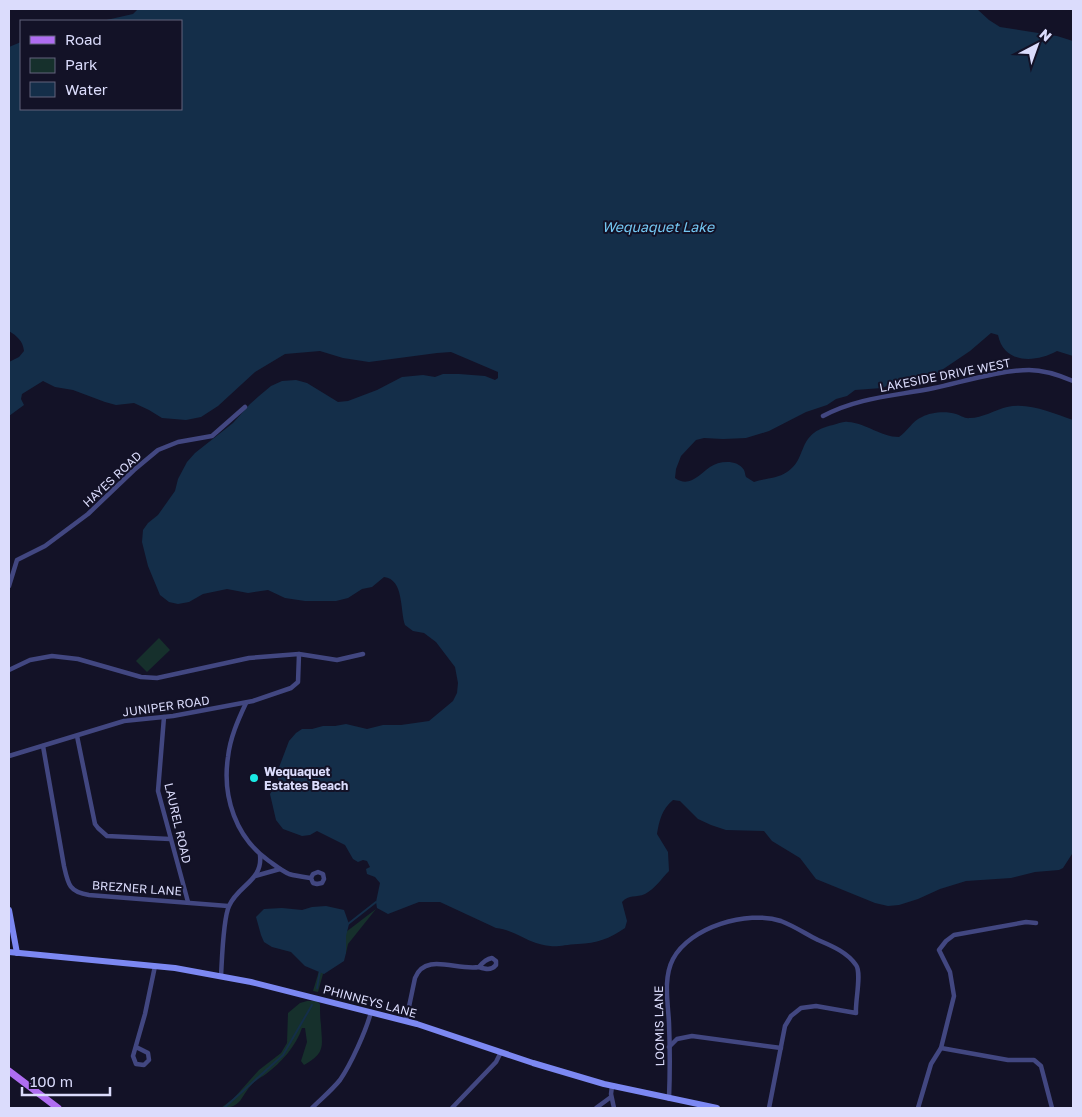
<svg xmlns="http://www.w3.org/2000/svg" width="1082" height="1117" viewBox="0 0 1082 1117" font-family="'Golos Text',sans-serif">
	<rect width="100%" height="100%" fill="#131227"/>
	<!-- green -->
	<g fill="#16302c">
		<polygon points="159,638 170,650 147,672 136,661"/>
		<polygon points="376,909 348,944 346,953 339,962 323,974 318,992 313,991 319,971 342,935"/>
		<path d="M307,1001H317L320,1004C320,1011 320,1018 321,1025C322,1046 326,1053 304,1065L301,1061L307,1042L305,1028H302C296,1046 281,1063 266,1074C262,1077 257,1079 253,1083C240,1096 243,1108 221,1108L234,1098L259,1070L281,1053L287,1043L288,1013L300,1003Z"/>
	</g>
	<!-- water -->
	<g fill="#142e49">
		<path d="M138,9H977L989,20L1000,27L1057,36L1073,41V356L1057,351C1035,363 1004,364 998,335L991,333L970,351L927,380L904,385L894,383L882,388L855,390L847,396L836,399L827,405L806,412L769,431L746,438L723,439L704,438L696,440L681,456L676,469L675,478C689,488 699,475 710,467C719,461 737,459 744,470C745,472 745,475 746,477L754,482C765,478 777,479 787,472C809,458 795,433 833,425C838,424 843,421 848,422C866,423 881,437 899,437C907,432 912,421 922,417C931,412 946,411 956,414C960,415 965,419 970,418C982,418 995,410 1007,407C1029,402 1052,413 1073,420V835L1072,854L1063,868L1059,870L1035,872L1011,878L966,881L940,889L918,899L899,905L888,906L875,903L816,879L800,858L772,841L764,831L726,830L711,825L698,819L680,801L673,800C662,809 659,821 657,834L668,852L669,871C662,878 655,889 645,894C636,898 629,894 622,902L627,921L625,928C609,939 597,943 578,944C560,945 555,949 536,943C522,938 510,929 496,928L440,902H419L388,914L377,908L376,902L380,883L375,877L367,874L366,869L370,867L367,861L363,860L358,862L353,859L345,845L317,831L310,835L302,836L283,829L276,820L270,794L278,781V770L289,741L296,733L302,729H312L323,726H335L346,724L367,729L383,725H401L429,721L453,701L457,693L458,683L455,667L436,642L424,633L413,631L405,625C400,610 404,579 384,577L372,587L362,589L348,598L336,601H305L285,598L268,590L248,593L227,589L203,594L189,602L178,604L169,602L160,595L148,566L142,542L143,530L148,523L158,515L175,491L178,479L187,462L195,453L233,423L250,404L259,396L271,386L282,381L296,380L307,383L338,402L348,401L377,390L402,377L423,375L435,377L443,374H459L485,376L495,380L498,378V372L451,352L437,353L369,362L343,358L320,351L285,354L255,372L218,406L201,417L186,420L162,418L149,410L134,403L116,405L105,402L73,390L55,387L43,381L22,394L21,399L24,405L9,416V362L19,357L24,351C23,341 17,336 9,331V47L21,42V109H181V21H102L133,14Z"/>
		<polygon points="326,906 344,910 349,924 346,936 346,953 344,961 324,974 305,966 291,952 272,947 264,942 261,935 256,917 264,909 282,908 302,910 312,907"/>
	</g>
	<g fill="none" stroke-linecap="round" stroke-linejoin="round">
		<!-- stream -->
		<g stroke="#142e49" stroke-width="2">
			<polyline points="348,924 376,902"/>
			<polyline points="317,988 320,971"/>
			<polyline points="224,1108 283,1055 312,1005"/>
		</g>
		<!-- street -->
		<g stroke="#424781" stroke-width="4.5">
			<path d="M823,416C859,397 895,396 934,388C962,382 1001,370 1029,370C1044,370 1059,375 1073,381"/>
			<polyline points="9,586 17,560 45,546 88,514 134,470 158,450 178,442 212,436 245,407"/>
			<polyline points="9,670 30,660 52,656 78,659 141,677 157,678 249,658 299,654 337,660 363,654"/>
			<path d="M246,703C238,720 230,738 228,757C222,797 236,838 269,861C276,866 282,871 289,874C296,876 304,877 311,878L313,883L317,884L322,883L324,879L323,874L318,872L313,874L311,878"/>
			<polyline points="164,717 158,791 188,902"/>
			<polyline points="77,736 95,824 98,828 107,836 170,839"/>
			<path d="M43,746L64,866C68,884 69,892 89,895L228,906"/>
			<polyline points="9,756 124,721 173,716 253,701 291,688 298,682 299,654"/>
			<polyline points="255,876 280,869"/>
			<path d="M221,976C222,960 223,919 229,906C238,885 263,881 260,855"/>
			<path d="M406,1021L415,978C425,952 457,971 479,967C483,962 486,959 492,958L496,961V965C491,971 485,969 479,967"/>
			<polyline points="136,1047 148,1053 149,1060 144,1065 136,1064 133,1056 145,1014 155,966"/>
			<polyline points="669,1047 677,1039 692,1036 781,1048"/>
			<polyline points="941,1048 1008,1060 1034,1060 1041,1066 1052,1108"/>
			<polyline points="612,1086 611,1094 614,1108"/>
			<path d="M669,1099C670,1074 670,1048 669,1023C668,1003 663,978 673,959C690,927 747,910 781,921C794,926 806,934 818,940C832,946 847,952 856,965C862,973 855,1001 856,1013L816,1006L801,1008L791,1016L785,1026L769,1108"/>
			<path d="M312,1108C321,1099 332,1090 340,1080C351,1064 366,1031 371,1012"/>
			<polyline points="452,1108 496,1062 501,1052"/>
			<polyline points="596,1108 611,1097"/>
			<polyline points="918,1108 931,1064 941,1048 954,996 950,972 939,950 946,941 954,935 1026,922 1036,923"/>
		</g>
		<!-- secondary -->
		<g stroke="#7c88f2" stroke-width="6">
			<polyline points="9,910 17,953"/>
			<polyline points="9,952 175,968 251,982 417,1024 533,1063 604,1084 717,1108"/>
		</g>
		<!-- primary -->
		<polyline stroke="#af6df1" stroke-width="7" points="9,1071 58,1108"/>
	</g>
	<!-- markers -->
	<circle fill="#1ae9e4" stroke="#131227" stroke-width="2" cx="254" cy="778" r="5"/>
	<g text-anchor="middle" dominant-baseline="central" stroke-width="4" stroke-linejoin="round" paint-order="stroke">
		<!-- street labels -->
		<g font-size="12" fill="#dbdcfc" stroke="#131227">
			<text transform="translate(945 375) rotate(-11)">LAKESIDE DRIVE WEST</text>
			<text transform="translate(112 479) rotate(-43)">HAYES ROAD</text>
			<text transform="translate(166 706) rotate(-8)">JUNIPER ROAD</text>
			<text transform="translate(178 823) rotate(77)">LAUREL ROAD</text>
			<text transform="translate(137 888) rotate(4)">BREZNER LANE</text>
			<text transform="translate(370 1001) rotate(15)">PHINNEYS LANE</text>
			<text transform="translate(659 1026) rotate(-91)">LOOMIS LANE</text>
		</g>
		<!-- poi labels -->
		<g font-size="12" font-weight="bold" fill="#dbdcfc" stroke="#131227" text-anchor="start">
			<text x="264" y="771">Wequaquet<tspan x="264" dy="14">Estates Beach</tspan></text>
		</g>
		<!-- water labels -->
		<g font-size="14" font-style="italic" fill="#74c7f2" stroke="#131227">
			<text x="658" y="226">Wequaquet Lake</text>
		</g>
	</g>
	<!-- border -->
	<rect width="1082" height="1117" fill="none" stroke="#dbdcfc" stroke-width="20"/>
	<!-- legend -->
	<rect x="20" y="20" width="162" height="90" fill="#131227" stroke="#63637c"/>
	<rect x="30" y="36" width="25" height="8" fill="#af6df1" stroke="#63637c"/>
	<text x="65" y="45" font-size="15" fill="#dbdcfc">Road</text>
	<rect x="30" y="58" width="25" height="15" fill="#16302c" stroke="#63637c"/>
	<text x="65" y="70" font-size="15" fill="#dbdcfc">Park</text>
	<rect x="30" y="82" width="25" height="15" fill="#142e49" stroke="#63637c"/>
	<text x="65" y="95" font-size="15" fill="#dbdcfc">Water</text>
	<!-- north arrow -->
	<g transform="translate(1037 45) rotate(41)" stroke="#131227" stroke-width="4" paint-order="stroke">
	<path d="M0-4L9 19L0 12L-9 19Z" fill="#dbdcfc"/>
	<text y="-8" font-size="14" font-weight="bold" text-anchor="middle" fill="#dbdcfc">N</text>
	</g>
	<!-- scale -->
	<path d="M22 1087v8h88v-8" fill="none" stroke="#dbdcfc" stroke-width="2.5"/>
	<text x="30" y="1087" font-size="15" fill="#dbdcfc" stroke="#131227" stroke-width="4" paint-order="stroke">100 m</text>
</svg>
